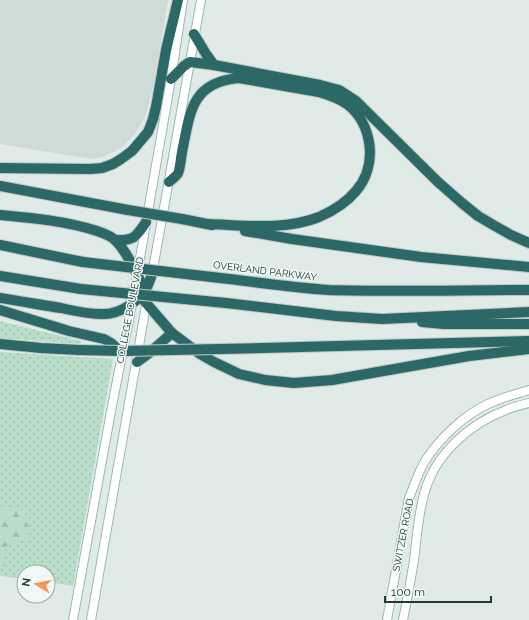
<svg xmlns="http://www.w3.org/2000/svg" width="529" height="620" viewBox="0 0 529 620" font-family="Raleway,sans-serif">
	<defs>
		<pattern id="grass-dots" width="8" height="8" patternUnits="userSpaceOnUse"><rect width="8" height="8" fill="#b8ddc8"/><path d="M2 2h.1M6 6h.1" fill="none" stroke="#9ebfad" stroke-width="1.8" stroke-linecap="round"/></pattern>
		<pattern id="forest-firs" width="22" height="20" patternUnits="userSpaceOnUse"><rect width="22" height="20" fill="#b8ddc8"/><path d="M5 1l3.5 6h-7zM16 11l3.5 6h-7z" fill="#9ebfad"/></pattern>
	</defs>
	<rect width="100%" height="100%" fill="#e0ebe8"/>
	<!-- built -->
	<polygon fill="#cedbd7" points="0,0 168,0 154,83 146,115 135,134 121,148 103,157 92,159 0,144"/>
	<!-- grass -->
	<g fill="url(#grass-dots)">
		<polygon points="0,321 81,341 81,344 0,338"/>
		<polygon points="0,352 113,359 73,586 48,582 48,572 24,572 24,579 0,576 0,566 4,566 4,547 25,511 0,506"/>
	</g>
	<!-- forest -->
	<polygon fill="url(#forest-firs)" points="0,506 25,511 30,538 4,547 4,566 0,566"/>
	<g fill="none" stroke-linecap="round" stroke-linejoin="round">
		<defs>
			<g id="secondary">
				<polyline points="152,275 201,0"/>
				<polyline points="73,620 112,406 132,304 171,79 183,0"/>
				<polyline points="91,620 147,300"/>
				<path d="M387,620L409,498C414,486 418,473 425,461C439,439 464,415 488,404C501,398 515,394 529,390"/>
				<path d="M403,620C407,600 411,580 414,560C417,537 418,514 425,491C436,454 469,424 506,410C513,407 521,405 529,403"/>
			</g>
			<g id="motorway">
				<polyline points="194,34 206,54 214,65"/>
				<polyline points="171,79 184,66 190,62 214,65 320,85 339,90 356,101 438,182 462,203 478,216 495,226 511,235 529,243"/>
				<polyline points="0,168 90,169 102,168 113,164 121,159 132,151 148,132 153,119 156,107 166,50 178,0"/>
				<path d="M169,182C172,179 177,176 178,173C180,170 181,157 182,152C190,113 191,82 239,78L319,92C329,95 338,98 347,104C373,124 378,166 356,191C346,203 333,211 319,217C284,231 243,225 207,224"/>
				<polyline points="0,186 128,210"/>
				<path d="M0,215C33,218 66,221 97,231C103,233 112,236 116,241C131,256 136,277 148,294"/>
				<polyline points="182,219 212,225"/>
				<polyline points="245,231 292,239 421,257 529,267"/>
				<path d="M115,240C134,241 136,237 146,222"/>
				<polyline points="0,245 83,262"/>
				<polyline points="0,276 81,289"/>
				<path d="M229,279C262,283 295,288 329,290C395,292 462,290 529,290"/>
				<polyline points="134,289 172,333 200,354 214,362 239,374 265,380 294,383 332,380 469,356 529,349"/>
				<path d="M0,298C20,301 41,305 61,308C74,311 87,314 101,314C120,315 140,301 148,285C150,280 152,275 153,270"/>
				<polyline points="226,303 336,316 382,319 529,312"/>
				<polyline points="0,310 69,331 104,339 111,343 122,353"/>
				<polyline points="422,322 444,324 529,324"/>
				<polyline points="0,344 41,348 79,350"/>
				<polyline points="262,348 529,341"/>
				<polyline points="137,362 148,354 172,333"/>
			</g>
		</defs>
		<!-- secondary casing -->
		<use href="#secondary" stroke="#9eb7b2" stroke-width="10"/>
		<!-- motorway casing -->
		<use href="#motorway" stroke="#c1c8c8" stroke-width="12"/>
		<!-- secondary -->
		<use href="#secondary" stroke="#fff" stroke-width="8"/>
		<!-- motorway -->
		<use href="#motorway" stroke="#2b6866" stroke-width="10"/>
		<defs>
			<g id="motorway-bridge">
				<polyline points="128,210 182,219"/>
				<polyline points="83,262 229,279"/>
				<polyline points="81,289 226,303"/>
				<polyline points="79,350 123,351 262,348"/>
			</g>
		</defs>
		<!-- motorway-bridge casing -->
		<use href="#motorway-bridge" stroke="#c1c8c8" stroke-width="12" stroke-linecap="butt"/>
		<!-- motorway-bridge -->
		<use href="#motorway-bridge" stroke="#2b6866" stroke-width="10"/>
	</g>
	<g text-anchor="middle" dominant-baseline="central" stroke-width="3" stroke-linejoin="round" paint-order="stroke">
		<!-- street labels -->
		<g font-size="10" fill="#203c39" stroke="#f0f8f5">
			<text transform="translate(265 271) rotate(7)">OVERLAND PARKWAY</text>
			<text transform="translate(130 310) rotate(-79)">COLLEGE BOULEVARD</text>
			<text transform="translate(403 535) rotate(-79)">SWITZER ROAD</text>
		</g>
	</g>
	<!-- north arrow -->
	<g transform="translate(36 584) rotate(280)"><circle r="19" fill="#f0f8f5" stroke="#9dadaa"/>
	<path d="M0-3L7 15L0 10L-7 15Z" fill="#f59654"/>
	<text y="-6" font-size="11" font-weight="bold" text-anchor="middle" fill="#203c39">N</text>
	</g>
	<!-- scale -->
	<path d="M385 596v6h106v-6" fill="none" stroke="#203c39" stroke-width="2"/>
	<text x="391" y="596" font-size="12" fill="#203c39" stroke="#f0f8f5" stroke-width="3" paint-order="stroke">100 m</text>
</svg>
